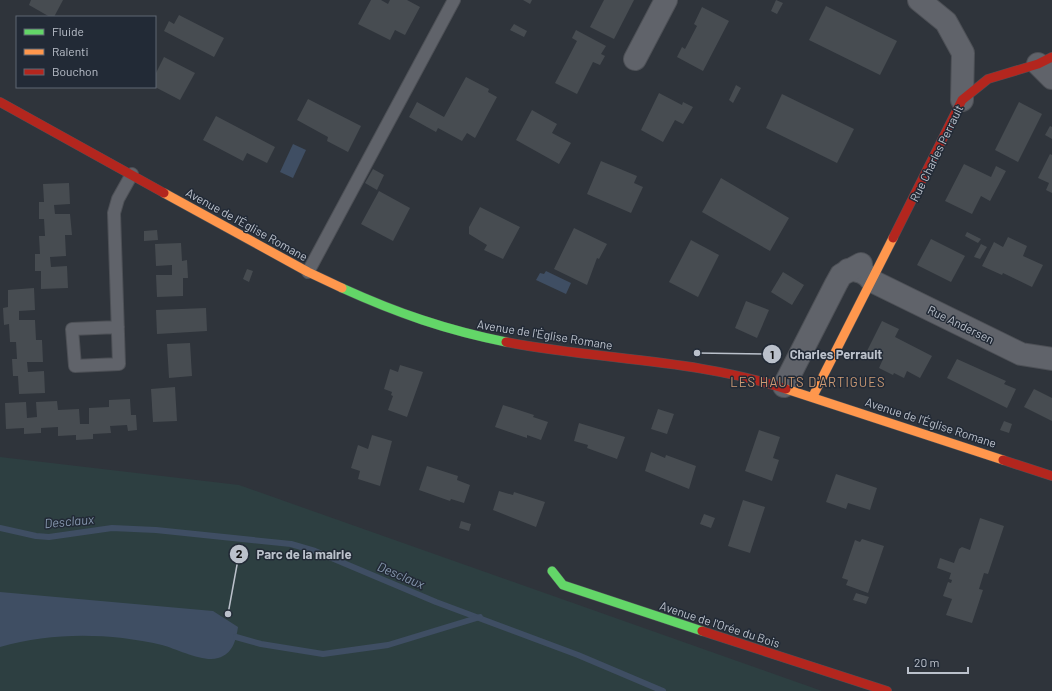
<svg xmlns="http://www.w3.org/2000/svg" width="1052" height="691" viewBox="0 0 1052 691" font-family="Barlow,sans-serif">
	<rect width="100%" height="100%" fill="#2f343b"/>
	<!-- green -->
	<polygon fill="#2d3f41" points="0,457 239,485 822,691 0,691"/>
	<!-- water -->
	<g fill="#3f4e63">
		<polygon points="293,144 306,150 293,178 280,172"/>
		<polygon points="546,271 571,283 566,294 536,280 540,273 544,274"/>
		<path d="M0,592L213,611L238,627C236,640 233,654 218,658C204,663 177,649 162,645C109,633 53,632 0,647Z"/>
	</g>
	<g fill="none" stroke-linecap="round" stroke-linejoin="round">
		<!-- stream -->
		<g stroke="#3f4e63" stroke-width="6">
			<polyline points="0,528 36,536 49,537 112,528 156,530 291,544 315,551 436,602 578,655 663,691"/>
			<polyline points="236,637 261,644 323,654 388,645 480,617"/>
		</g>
	</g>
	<!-- building -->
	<g fill="#474c51">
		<polygon points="31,0 63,0 54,17 50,17 29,5"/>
		<polygon points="371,0 381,0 388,4 390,0 407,0 420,7 405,35 395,30 390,40 358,24"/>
		<polygon points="523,0 532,0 530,4"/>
		<polygon points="604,0 634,0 614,39 590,27"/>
		<polygon points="776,0 783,3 777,14 771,11"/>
		<polygon points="826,6 897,41 880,75 809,40"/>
		<polygon points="702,7 729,21 703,71 677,57 682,47 685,49 697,26 694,24"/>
		<polygon points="179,15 224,38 214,57 164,31 169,21 174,24"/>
		<polygon points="514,24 527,31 524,37 510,30"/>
		<polygon points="576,30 606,46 601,54 605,56 600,65 593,62 577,94 555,83 577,41 572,38"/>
		<polygon points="164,57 195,73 180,100 155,87 155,75"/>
		<polygon points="466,77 489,89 488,92 497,97 475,138 467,133 462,141 438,128 436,132 409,117 417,102 444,117"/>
		<polygon points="736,85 741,88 733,103 729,100"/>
		<polygon points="659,93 682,105 683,102 693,107 683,124 675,120 663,142 641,130"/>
		<polygon points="782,94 854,129 837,163 766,128"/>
		<polygon points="308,99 361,126 348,152 327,141 328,137 297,120"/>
		<polygon points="1019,102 1042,114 1018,162 995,150"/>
		<polygon points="532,110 557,124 552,133 571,143 559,164 516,140"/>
		<polygon points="216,116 275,147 267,163 247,153 243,161 203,140"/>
		<polygon points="1050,126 1052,127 1052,139 1045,135"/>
		<polygon points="1050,154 1052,155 1052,193 1046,190 1049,183 1038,178"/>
		<polygon points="601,161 637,176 634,183 643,187 631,213 587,194"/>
		<polygon points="964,164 991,177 996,166 1006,171 990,201 981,196 972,214 945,201"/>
		<polygon points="373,169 384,175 377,190 365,183"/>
		<polygon points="721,178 789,218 770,251 702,212"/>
		<polygon points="69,183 70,204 54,205 55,214 70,214 72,235 65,235 66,256 50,257 51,267 67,266 68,288 41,289 41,271 35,271 35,254 40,254 39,236 45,236 44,219 39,219 39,202 44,202 43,184"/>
		<polygon points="379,191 410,208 393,241 361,224"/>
		<polygon points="480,207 520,227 503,259 484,250 487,245 469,234 469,227"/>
		<polygon points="574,228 607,244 599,259 597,258 587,285 554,269"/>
		<polygon points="157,230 158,240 144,241 144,231"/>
		<polygon points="967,232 981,239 978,243 965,236"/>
		<polygon points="1008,237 1027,246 1023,256 1043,265 1032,287 1003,273 1002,275 982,266 994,242 1003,247"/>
		<polygon points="931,239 965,256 951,282 917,265"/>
		<polygon points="691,240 719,255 698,297 669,282"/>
		<polygon points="181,243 182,261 187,260 188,278 183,278 183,296 157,297 156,275 172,275 172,265 156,266 155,244"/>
		<polygon points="981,244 987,247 980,259 974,257"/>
		<polygon points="247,269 253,271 249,282 243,279"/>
		<polygon points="783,272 804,285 792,305 771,292"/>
		<polygon points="34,288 35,310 19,311 19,320 35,320 36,340 42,340 43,362 27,362 28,372 44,371 45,393 19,394 18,376 13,376 12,359 17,359 16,342 10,342 9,324 4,325 3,308 8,307 8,290"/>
		<polygon points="746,301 769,310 757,338 735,328"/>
		<polygon points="206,308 207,331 157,334 156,310"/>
		<polygon points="882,321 899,329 895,337 932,356 920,378 907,371 904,378 894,373 893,375 879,368 883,359 867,351"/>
		<polygon points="190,343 192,376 169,378 167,344"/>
		<polygon points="957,359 1006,381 1004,384 1016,389 1007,408 947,378"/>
		<polygon points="400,365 423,372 407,417 388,410 393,396 391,395 392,392 384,389 390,369 398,372"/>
		<polygon points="175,387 177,421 153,422 151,389"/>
		<polygon points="1034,389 1052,398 1052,421 1024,407"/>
		<polygon points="130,399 131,415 136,415 137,430 128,431 127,425 110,426 111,433 93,434 93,439 76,440 76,435 58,436 58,427 41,428 41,433 24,434 24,428 6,429 5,403 26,402 27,418 37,417 36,402 57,401 58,410 79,409 80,424 89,424 89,408 109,407 109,400"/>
		<polygon points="503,405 534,415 533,417 548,422 541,440 527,435 527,438 495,427"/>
		<polygon points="658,409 674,414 667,434 651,429"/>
		<polygon points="1004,421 1012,424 1009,433 1000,430"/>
		<polygon points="579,423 625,437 617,459 587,448 588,445 574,441"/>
		<polygon points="759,430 780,437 773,458 779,460 772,481 745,471"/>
		<polygon points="372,435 392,441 380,486 358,479 360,471 351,468 358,445 368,449"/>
		<polygon points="651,452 665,458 666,455 696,466 689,489 645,471"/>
		<polygon points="427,466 458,476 457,480 470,485 464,503 451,499 450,501 419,490"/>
		<polygon points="836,474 877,488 870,510 848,503 846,509 826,502"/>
		<polygon points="499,491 513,495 514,492 545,502 536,527 493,510"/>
		<polygon points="743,500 765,507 750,553 728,546"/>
		<polygon points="704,514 715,518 711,528 700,524"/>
		<polygon points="980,518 1004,526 988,574 984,573 979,589 983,590 972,623 946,615 952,599 943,596 948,582 951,583 952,580 949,579 951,573 937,568 940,558 954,563 959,549 962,547 970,550"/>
		<polygon points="461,521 471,524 469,531 459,528"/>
		<polygon points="862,539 884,546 868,593 846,585 848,580 842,578 855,540 860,542"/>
		<polygon points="856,593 869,597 866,604 853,600"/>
	</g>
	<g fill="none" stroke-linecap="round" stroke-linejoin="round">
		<defs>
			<g id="lane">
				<polyline points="308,272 454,0"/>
				<polyline points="118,327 72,329 75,366 119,364 114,213 118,199 132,174"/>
			</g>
			<g id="street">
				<polyline points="919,0 946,22 963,53 962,100"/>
				<polyline points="635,59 666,0"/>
				<polyline points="1038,64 1052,78"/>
				<path d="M848,270C858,270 866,272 872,281L1021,354L1052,359"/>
				<polyline points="784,386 836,284 841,275 861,264"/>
			</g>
			<g id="fast">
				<path d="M342,288C397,313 446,330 506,342"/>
				<polyline points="552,571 563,585 702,631"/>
			</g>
			<g id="slow">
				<polyline points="164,193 308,272 342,288"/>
				<polyline points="786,389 1003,460"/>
				<polyline points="813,396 893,238"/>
			</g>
			<g id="jam">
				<polyline points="0,102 164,193"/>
				<polyline points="893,238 962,100 988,79 1038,64 1052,57"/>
				<path d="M506,342C598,360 697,359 786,389"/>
				<polyline points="1003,460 1052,476"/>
				<polyline points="702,631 887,691"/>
			</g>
		</defs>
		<!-- lane casing -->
		<use href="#lane" stroke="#4d5056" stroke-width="14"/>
		<!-- street casing -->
		<use href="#street" stroke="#4d5056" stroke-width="24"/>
		<!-- fast casing -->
		<use href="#fast" stroke="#4d5056" stroke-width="10"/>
		<!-- slow casing -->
		<use href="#slow" stroke="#4d5056" stroke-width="10"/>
		<!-- jam casing -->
		<use href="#jam" stroke="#4d5056" stroke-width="10"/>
		<!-- lane -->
		<use href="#lane" stroke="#60636a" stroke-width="12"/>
		<!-- street -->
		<use href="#street" stroke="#60636a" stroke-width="22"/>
		<!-- fast -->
		<use href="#fast" stroke="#63d668" stroke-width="9"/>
		<!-- slow -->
		<use href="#slow" stroke="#ff974d" stroke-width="9"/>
		<!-- jam -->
		<use href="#jam" stroke="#b3261e" stroke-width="9"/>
	</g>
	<g text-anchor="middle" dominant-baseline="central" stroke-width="3" stroke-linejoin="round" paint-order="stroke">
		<!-- street labels -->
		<g font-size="12" fill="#bbc1cb" stroke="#222a36">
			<text transform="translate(936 153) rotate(-64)">Rue Charles Perrault</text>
			<text transform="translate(247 224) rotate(29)">Avenue de l'Église Romane</text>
			<text transform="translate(961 324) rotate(26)">Rue Andersen</text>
			<text transform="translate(545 334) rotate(9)">Avenue de l'Église Romane</text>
			<text transform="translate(931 422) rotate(18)">Avenue de l'Église Romane</text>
			<text transform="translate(720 624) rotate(18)">Avenue de l'Orée du Bois</text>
		</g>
		<!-- neighbourhood labels -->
		<g font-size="13" letter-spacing="1" fill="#cc9a74" stroke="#222a36">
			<text x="808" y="382">LES HAUTS D'ARTIGUES</text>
		</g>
		<!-- water labels -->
		<g font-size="13" font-style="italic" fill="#8697ae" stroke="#222a36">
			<text transform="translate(69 521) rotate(-5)">Desclaux</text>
			<text transform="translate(401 575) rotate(23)">Desclaux</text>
		</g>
	</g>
	<!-- callouts -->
	<path fill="none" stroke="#bbc1cb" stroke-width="1.5" d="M697 353L772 354M228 614L239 554"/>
	<g fill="#bbc1cb" stroke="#222a36" stroke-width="1.5">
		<circle cx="697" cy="353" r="4"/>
		<circle cx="228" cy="614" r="4"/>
		<circle cx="772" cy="354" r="10"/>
		<circle cx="239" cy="554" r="10"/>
	</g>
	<g font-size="12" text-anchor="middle" font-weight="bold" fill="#111">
		<text x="772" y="359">1</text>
		<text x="239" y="558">2</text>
	</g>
	<g font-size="13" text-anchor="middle" font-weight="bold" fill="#bbc1cb" stroke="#222a36" stroke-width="3" stroke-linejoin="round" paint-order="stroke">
		<text x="836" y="359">Charles Perrault</text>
		<text x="304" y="559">Parc de la mairie</text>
	</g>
	<!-- legend -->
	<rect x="16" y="16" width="140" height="72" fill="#222a36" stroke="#5f6672"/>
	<rect x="24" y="29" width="20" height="6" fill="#63d668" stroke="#5f6672"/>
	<text x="52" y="36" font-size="12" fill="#bbc1cb">Fluide</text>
	<rect x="24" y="49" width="20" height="6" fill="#ff974d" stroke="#5f6672"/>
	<text x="52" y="56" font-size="12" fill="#bbc1cb">Ralenti</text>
	<rect x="24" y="69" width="20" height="6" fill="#b3261e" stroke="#5f6672"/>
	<text x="52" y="76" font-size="12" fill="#bbc1cb">Bouchon</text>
	<!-- scale -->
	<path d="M908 667v6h60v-6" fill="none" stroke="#bbc1cb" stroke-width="2"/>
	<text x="914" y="667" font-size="12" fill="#bbc1cb" stroke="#222a36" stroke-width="3" paint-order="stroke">20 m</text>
</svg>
